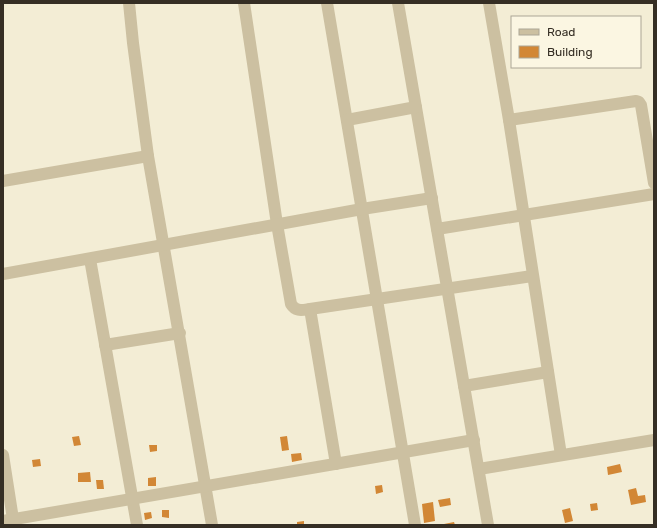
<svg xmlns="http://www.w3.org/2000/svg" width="657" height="528" viewBox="0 0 657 528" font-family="Rubik,sans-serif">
	<rect width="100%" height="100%" fill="#f3edd5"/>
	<!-- building -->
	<g fill="#d28735">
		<polygon points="79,436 81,445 74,446 72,437"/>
		<polygon points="287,436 289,450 282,451 280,437"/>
		<polygon points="149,445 157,445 157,451 150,452"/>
		<polygon points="301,453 302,460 292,462 291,454"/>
		<polygon points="40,459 41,466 33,467 32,460"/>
		<polygon points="620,464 622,472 608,475 607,467"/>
		<polygon points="90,472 91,482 78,482 78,473"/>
		<polygon points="156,477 156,486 148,486 148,478"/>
		<polygon points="96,480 103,480 104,489 97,489"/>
		<polygon points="382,485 383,492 376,494 375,486"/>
		<polygon points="636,488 638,496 645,495 646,502 631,505 628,490"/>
		<polygon points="450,498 451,505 440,507 438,500"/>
		<polygon points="433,502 435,521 424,523 422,504"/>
		<polygon points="597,503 598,510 591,511 590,504"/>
		<polygon points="570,508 573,521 565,523 562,510"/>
		<polygon points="162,510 169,510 169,518 162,517"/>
		<polygon points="151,512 152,518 145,520 144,513"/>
		<polygon points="304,521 304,525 297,525 297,522"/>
		<polygon points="454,522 455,525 444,525 444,524"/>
	</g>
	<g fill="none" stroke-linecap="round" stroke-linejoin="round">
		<!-- minor -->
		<g stroke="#ccc0a1" stroke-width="12">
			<polyline points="129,3 133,43 148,156 212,525"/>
			<path d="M244,3L277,224L291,304C296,312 302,310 310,309L532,276"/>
			<polyline points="327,3 415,525"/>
			<polyline points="398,3 488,525"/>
			<polyline points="489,3 509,120 561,455"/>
			<polyline points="347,120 416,107"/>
			<polyline points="509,120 636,101 639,102 641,105 654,183"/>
			<polyline points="3,181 148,156"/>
			<polyline points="437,229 654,194"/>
			<polyline points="90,259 137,525"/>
			<polyline points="3,274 362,209 432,198"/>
			<polyline points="310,309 336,464"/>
			<polyline points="105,345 180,333"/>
			<polyline points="464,386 548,372"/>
			<polyline points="3,455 13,519"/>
			<polyline points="479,469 654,440"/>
			<polyline points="3,521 474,440"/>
		</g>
	</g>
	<!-- border -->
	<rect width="657" height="528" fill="none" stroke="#352e24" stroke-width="8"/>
	<!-- legend -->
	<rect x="511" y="16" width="130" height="52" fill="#fbf6e2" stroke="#aca696"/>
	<rect x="519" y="29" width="20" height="6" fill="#ccc0a1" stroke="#aca696"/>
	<text x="547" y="36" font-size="12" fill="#352e24">Road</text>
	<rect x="519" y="46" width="20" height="12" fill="#d28735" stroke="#aca696"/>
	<text x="547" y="56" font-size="12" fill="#352e24">Building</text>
</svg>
